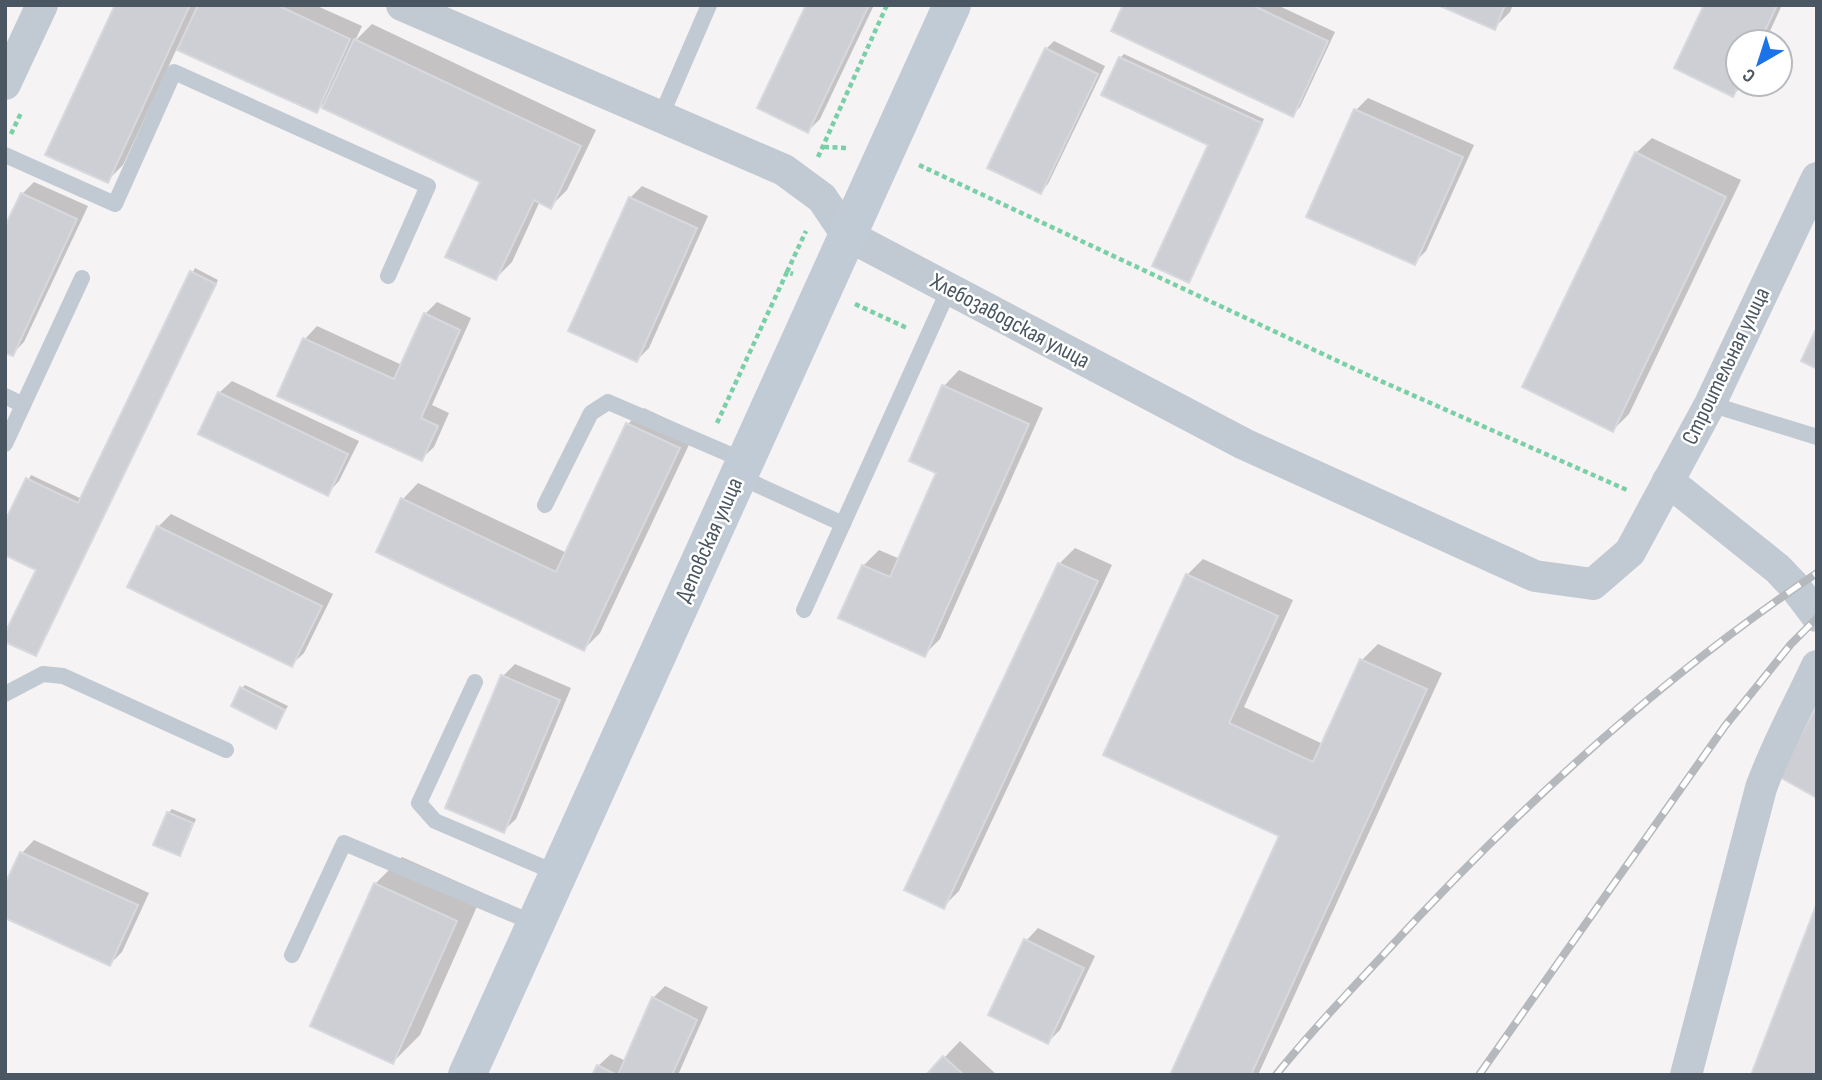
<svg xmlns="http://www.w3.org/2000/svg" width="1822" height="1080" viewBox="0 0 1822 1080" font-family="'Sofia Sans Condensed',sans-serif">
	<rect width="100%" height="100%" fill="#f5f3f3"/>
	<!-- shadow -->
	<g fill="#0003">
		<polygon points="116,5 315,5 362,26 355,41 372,24 596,130 567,190 551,206 540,201 512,262 496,278 482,181 327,100 316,111 177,48 123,165 107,181"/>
		<polygon points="808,5 874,5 820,119 808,131"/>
		<polygon points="1125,5 1277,5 1335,32 1300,107 1292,115"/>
		<polygon points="1442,5 1513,5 1510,12 1494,28"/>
		<polygon points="1706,5 1782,5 1765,42 1738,42 1738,84 1744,84 1733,95"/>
		<polygon points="1054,41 1105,66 1048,184 1040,192 1046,49"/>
		<polygon points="1124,54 1264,119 1188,281 1210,144 1120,58"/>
		<polygon points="1368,98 1474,145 1426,251 1414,263 1356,110"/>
		<polygon points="1652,138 1741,180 1629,414 1613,430 1636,153"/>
		<polygon points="34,182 88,206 24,342 12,354 22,194"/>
		<polygon points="642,186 708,216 649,348 637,360 630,198"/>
		<polygon points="195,268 218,280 36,654 38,569 5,526 31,475 82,499"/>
		<polygon points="437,302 471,318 432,405 449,413 434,447 421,459 280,395 305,339 317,326 402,365 425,314"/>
		<polygon points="959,370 1043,408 940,639 924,655 863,566 879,550 900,559 939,472 944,386"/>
		<polygon points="232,381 359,441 339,481 327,494 219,393"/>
		<polygon points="644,408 695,432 600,633 584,649 403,499 418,483 567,553 628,424"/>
		<polygon points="171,514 333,594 304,653 291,665 129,586 158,527"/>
		<polygon points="1075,548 1112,565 959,891 943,907 1059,564"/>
		<polygon points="1203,559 1293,600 1244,707 1323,744 1362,660 1378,644 1442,673 1258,1075 1172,1075 1281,835 1105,754 1187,575"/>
		<polygon points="515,664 571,688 516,819 503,831 503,676"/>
		<polygon points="245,685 288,706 275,727 242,688"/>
		<polygon points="172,809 196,819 183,850 180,854 168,813"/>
		<polygon points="34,840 149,893 122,952 110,964 5,888 22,853"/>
		<polygon points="402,857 483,893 420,1035 393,1062 375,884"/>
		<polygon points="1038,928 1095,956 1060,1030 1048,1042 1026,941"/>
		<polygon points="665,986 708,1007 678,1075 594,1075 598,1066 611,1054 626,1061 653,998"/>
		<polygon points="960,1041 997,1075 928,1075"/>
	</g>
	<!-- building -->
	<g fill="#cdcfd5" stroke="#d7d9de" stroke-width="2">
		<polygon points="115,5 190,5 108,183 45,155"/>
		<polygon points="198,5 277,5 350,39 317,113 177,50"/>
		<polygon points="806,5 869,5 808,133 757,108"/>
		<polygon points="1123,5 1252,5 1328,41 1293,117 1111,31"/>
		<polygon points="1438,5 1505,5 1495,30"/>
		<polygon points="1704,5 1777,5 1760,42 1738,42 1739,84 1733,97 1674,68"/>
		<polygon points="354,39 581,146 551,209 534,200 496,280 445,257 480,182 322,108"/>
		<polygon points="1045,48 1098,74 1041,194 987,168"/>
		<polygon points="1119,57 1262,123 1189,283 1152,266 1208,145 1101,95"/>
		<polygon points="1354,109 1463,157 1415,265 1306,217"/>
		<polygon points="1635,152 1726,197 1613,432 1522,387"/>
		<polygon points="21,193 77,219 13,356 5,353 5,226"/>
		<polygon points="629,197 697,228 637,362 568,331"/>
		<polygon points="190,271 216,284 36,656 5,642 5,633 36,570 5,555 5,521 26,478 78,503"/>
		<polygon points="424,313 460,330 421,418 438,426 422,461 277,396 303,338 394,379"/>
		<polygon points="1817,327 1817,369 1801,361"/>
		<polygon points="942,385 1029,424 925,657 838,618 862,565 890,577 936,473 909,461"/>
		<polygon points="218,392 348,454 328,496 198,434"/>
		<polygon points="626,423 680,448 584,651 376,552 401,498 556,572"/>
		<polygon points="157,526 322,606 292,667 127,587"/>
		<polygon points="1058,563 1098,581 944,909 904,890"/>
		<polygon points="1186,574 1278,616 1229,723 1313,762 1360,659 1427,689 1251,1075 1170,1075 1279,836 1103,755"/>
		<polygon points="501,675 560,700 504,833 445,808"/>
		<polygon points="240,687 285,710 276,729 231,706"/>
		<polygon points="1817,706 1817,798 1778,776"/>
		<polygon points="167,812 193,823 180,856 153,845"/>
		<polygon points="20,852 138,905 110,966 5,918 5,884"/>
		<polygon points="374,883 457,921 393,1064 310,1026"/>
		<polygon points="1817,903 1817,1075 1751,1075"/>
		<polygon points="1024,939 1084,968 1048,1044 988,1015"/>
		<polygon points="652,997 697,1020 672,1075 618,1075"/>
		<polygon points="943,1056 964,1075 926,1075"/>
		<polygon points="597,1065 617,1075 592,1075"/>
	</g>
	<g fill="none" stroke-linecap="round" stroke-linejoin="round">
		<!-- path -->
		<g stroke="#7ad0a6" stroke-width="4.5" stroke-dasharray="5 3.5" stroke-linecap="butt">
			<polyline points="11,134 21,113"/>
			<polyline points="824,147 847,148"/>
			<polyline points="818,157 887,5"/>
			<polyline points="919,165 1374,378 1627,490"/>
			<polyline points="787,272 806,231"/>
			<polyline points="855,304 907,328"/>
			<polyline points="717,423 787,272 793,274"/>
		</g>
		<!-- lane -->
		<g stroke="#c1cad2" stroke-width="16">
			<polyline points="661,116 709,5"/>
			<polyline points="5,155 115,204 174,72 428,186 388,276"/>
			<polyline points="5,396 23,405"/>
			<polyline points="1710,404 1817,437"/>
			<polyline points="5,444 82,278"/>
			<polyline points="738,476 843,524"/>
			<polyline points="545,505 591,413 608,402 745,461"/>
			<polyline points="804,610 949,289"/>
			<polyline points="475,682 419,803 435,821 559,874"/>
			<polyline points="5,694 43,674 63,676 226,750"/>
			<polyline points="292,955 344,843 536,924"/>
		</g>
		<!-- street -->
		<g stroke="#c1cad2" stroke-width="32">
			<polyline points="402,5 784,170 822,198 847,235 1244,444 1535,576 1593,584 1630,552 1710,404 1817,178"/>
			<polyline points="5,84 42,5"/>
			<polyline points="1668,481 1778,569 1795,587 1817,616"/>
			<path d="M1686,1075L1761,788C1776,746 1798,707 1817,666"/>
		</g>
		<!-- secondary -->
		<polyline stroke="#c1cbd6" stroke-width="38" points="467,1075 952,5"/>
		<defs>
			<g id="rail">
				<path d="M1276,1075C1310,1032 1348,993 1385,953C1515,811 1657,680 1817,573"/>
				<polyline points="1479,1075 1725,726 1791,644 1817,618"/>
			</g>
		</defs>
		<!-- rail casing -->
		<use href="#rail" stroke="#b5b8bd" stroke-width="8"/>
		<!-- rail -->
		<use href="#rail" stroke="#fff" stroke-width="5" stroke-dasharray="16" stroke-linecap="butt"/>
	</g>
	<g text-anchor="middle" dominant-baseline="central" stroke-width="5" stroke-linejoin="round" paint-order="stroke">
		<!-- street labels -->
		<g font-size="23" fill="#4a5661" stroke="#fff">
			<text transform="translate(1010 321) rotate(28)">Хлебозаводская улица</text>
			<text transform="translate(1726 366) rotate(-64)">Строительная улица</text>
			<text transform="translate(709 540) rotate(-66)">Деповская улица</text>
		</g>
	</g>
	<!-- border -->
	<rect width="1822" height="1080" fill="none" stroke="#4a5661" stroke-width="14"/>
	<!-- north arrow -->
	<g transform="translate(1759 63) rotate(219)"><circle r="33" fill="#ffffff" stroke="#b7bbc0" stroke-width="2"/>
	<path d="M0-5L12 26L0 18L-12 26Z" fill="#1a73e8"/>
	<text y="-10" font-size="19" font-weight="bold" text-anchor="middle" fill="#4a5661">С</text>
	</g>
</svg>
